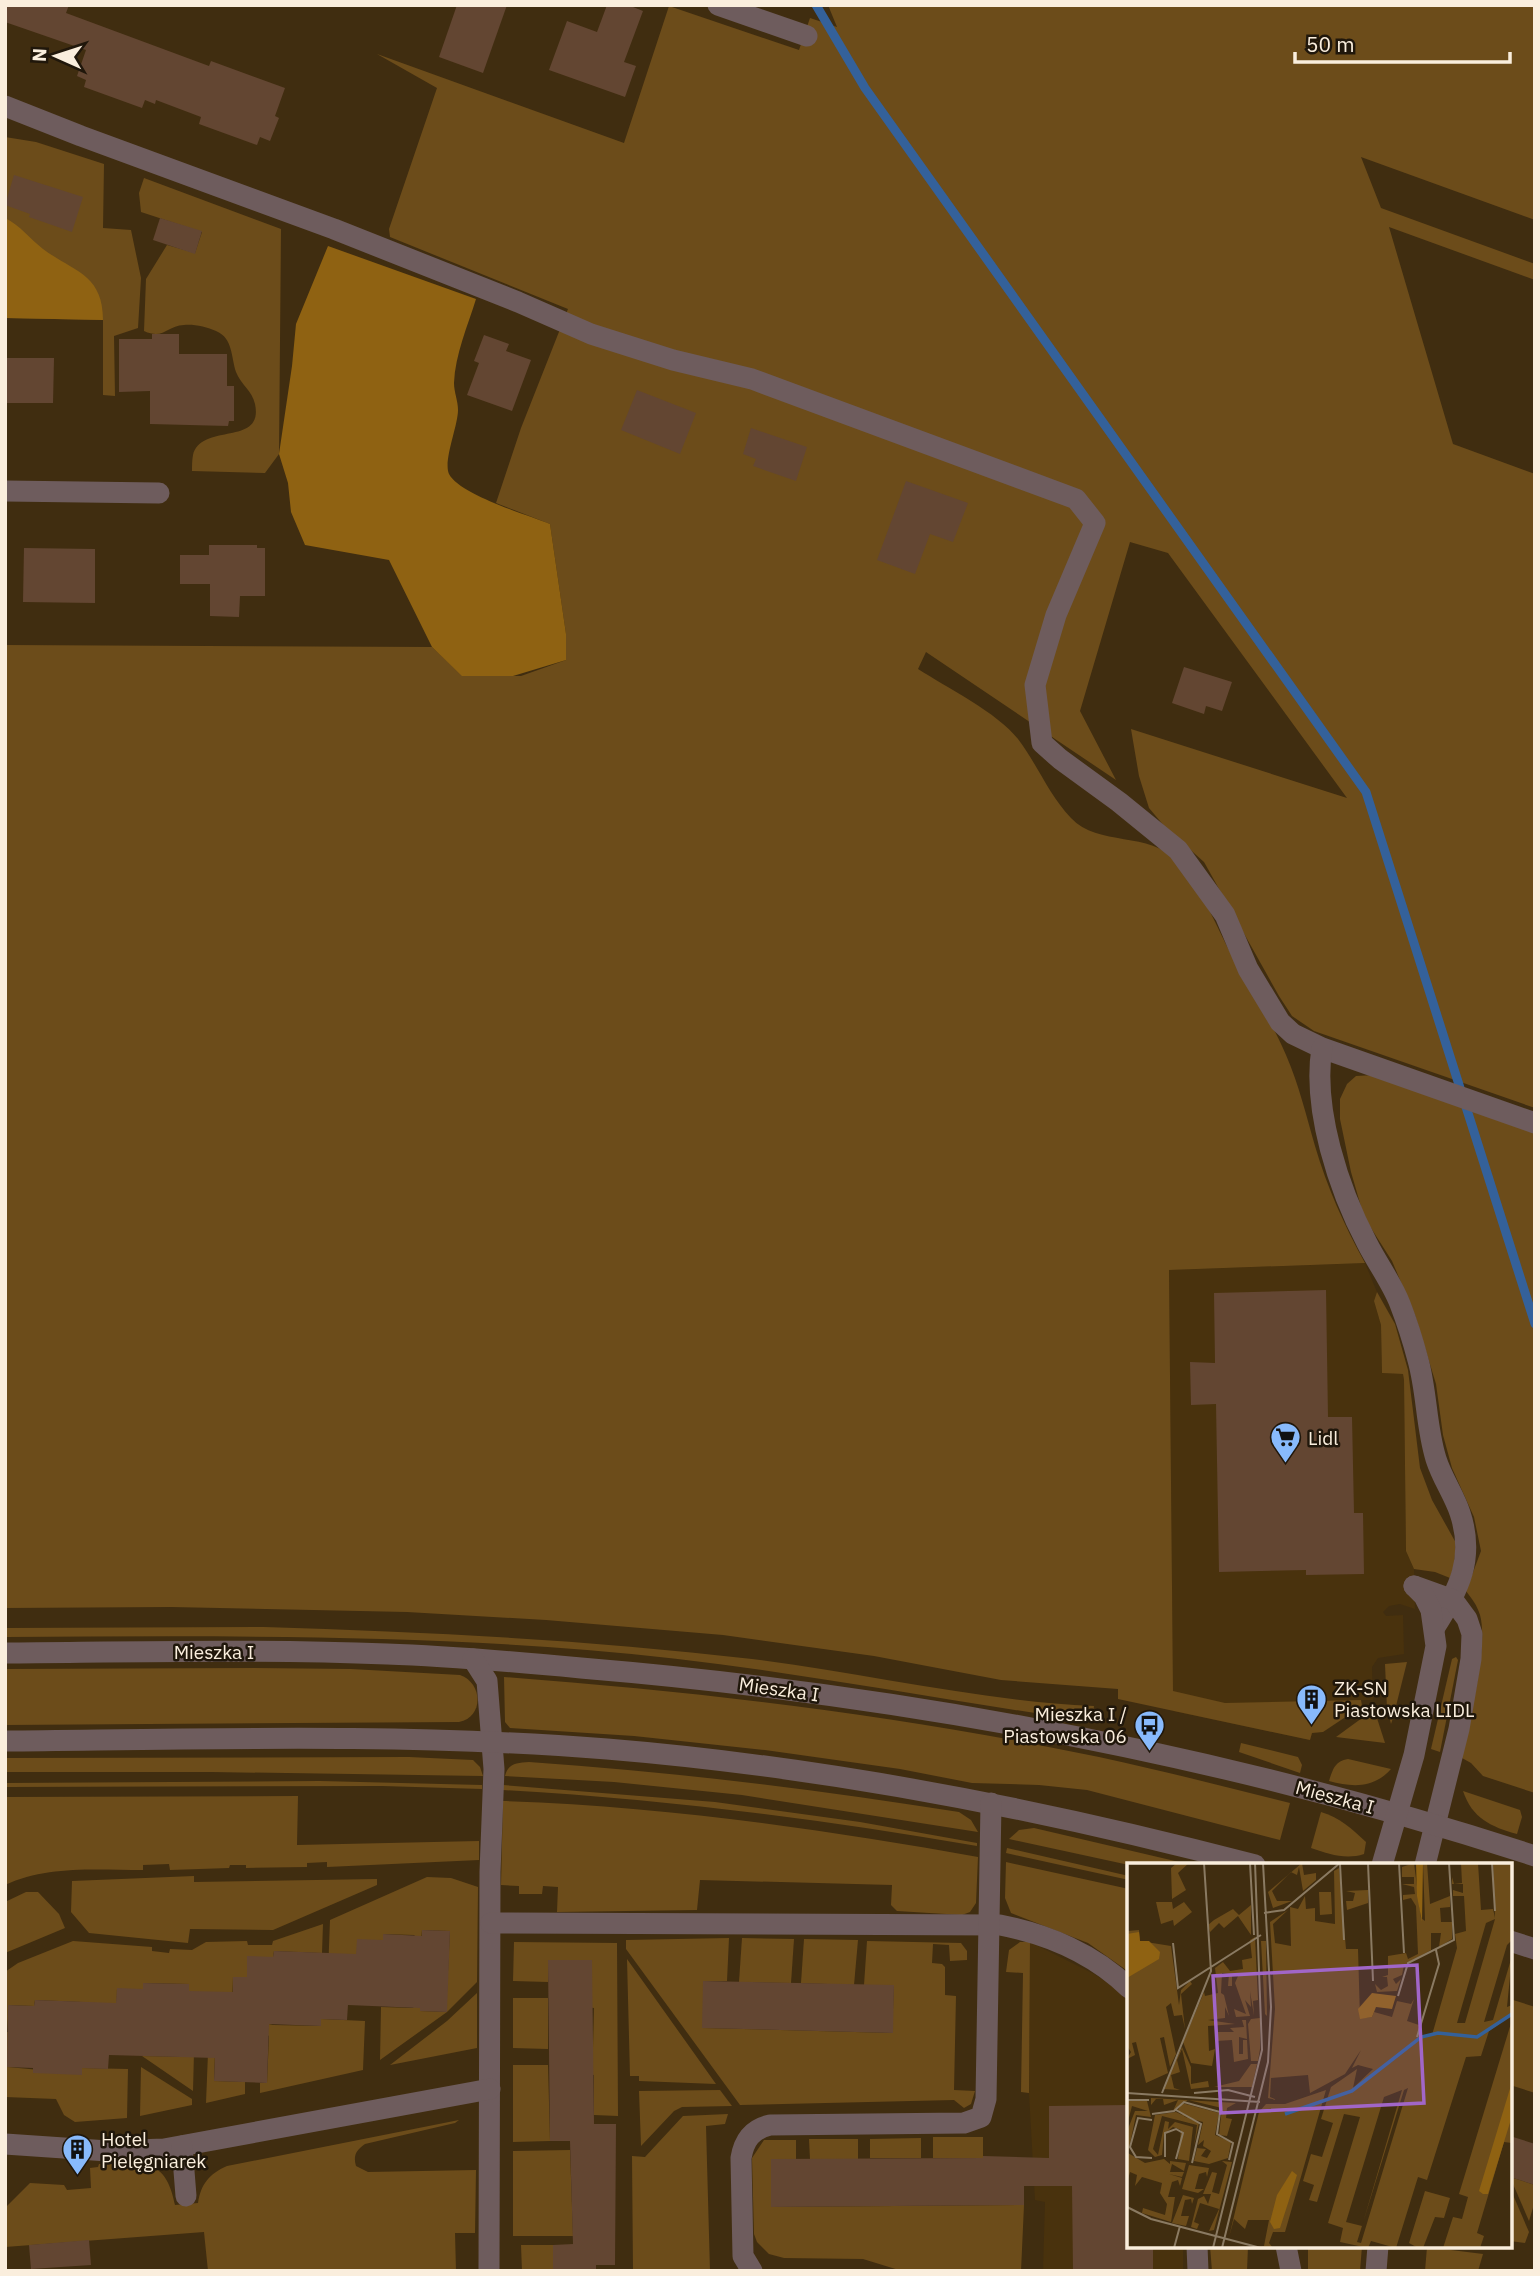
<svg xmlns="http://www.w3.org/2000/svg" width="1540" height="2276" viewBox="0 0 1540 2276" font-family="'IBM Plex Sans',sans-serif">
	<rect width="100%" height="100%" fill="#402d10"/>
	<!-- built -->
	<g fill="#49320d">
		<polygon points="1365,1263 1377,1292 1374,1301 1381,1325 1382,1373 1403,1374 1404,1380 1406,1551 1414,1569 1415,1609 1400,1604 1389,1606 1383,1612 1386,1616 1403,1615 1404,1654 1378,1658 1372,1667 1373,1700 1338,1700 1312,1733 1310,1740 1173,1711 1169,1270"/>
		<polygon points="1030,1942 1094,1974 1114,1987 1129,2002 1129,2246 1183,2246 1183,2271 1043,2271 1045,2202 1035,2200 1029,2093"/>
	</g>
	<!-- green -->
	<g fill="#6c4c1a">
		<path d="M828,5H1535V220L1361,157L1381,208L1535,264V280L1389,227L1453,444L1535,474V1108L1314,1031L1292,1016L1279,996L1204,862L1165,827L1149,808L1139,776L1131,729L1347,798L1168,553L1130,542L1080,711L1116,780L926,652L918,669C946,687 998,713 1018,739C1037,764 1049,795 1071,818C1098,847 1150,831 1177,861C1201,888 1214,921 1230,952C1248,987 1271,1019 1286,1055C1299,1085 1306,1115 1315,1146C1327,1187 1344,1225 1365,1263L1169,1270L1173,1691L1225,1703L1361,1700L1362,1706L1323,1732L1312,1733L1310,1740L1118,1699V1689L1001,1680L874,1656L723,1635L546,1620L407,1612L171,1607L5,1608V645L432,647L463,676H521L566,660V634L550,524L496,503L521,428L568,309L390,237L389,229L437,88L377,54L624,143L669,6L799,50L810,18L837,27Z"/>
		<polygon points="5,137 36,142 104,164 103,228 131,230 141,278 138,328 114,336 115,396 103,395 103,320 5,318"/>
		<path d="M144,178L281,229L279,454L265,473L192,471C192,466 192,460 193,455C202,422 264,447 255,404C252,390 241,385 236,372C231,357 233,338 216,331C207,327 194,324 184,325C166,326 164,340 144,331L146,279L167,245L195,253L202,232L141,212L139,193Z"/>
		<path d="M1375,1075L1535,1133V1793L1483,1776L1471,1763L1462,1758C1468,1723 1489,1647 1480,1615C1477,1605 1472,1599 1466,1591L1481,1551L1474,1517L1452,1468L1443,1435L1436,1384L1415,1315L1392,1261L1364,1217L1351,1172L1340,1119V1099L1347,1084L1356,1076Z"/>
		<polygon points="1377,1292 1395,1324 1408,1370 1420,1468 1432,1500 1456,1543 1454,1566 1450,1578 1435,1572 1414,1569 1406,1551 1404,1380 1403,1374 1382,1373 1381,1325 1374,1301"/>
		<path d="M264,1627C427,1632 590,1640 752,1659C866,1673 979,1701 1094,1706L1093,1715H1048C894,1692 742,1662 587,1650C393,1634 199,1636 5,1637V1628Z"/>
		<polygon points="1456,1657 1458,1660 1440,1752 1431,1749 1452,1659"/>
		<polygon points="1407,1662 1393,1718 1391,1724 1387,1708 1385,1664"/>
		<path d="M253,1668L351,1669L460,1675C483,1683 484,1717 459,1722L5,1725V1669Z"/>
		<path d="M504,1677C704,1692 903,1716 1099,1757C1163,1771 1227,1787 1290,1803L1280,1840L1087,1790L1039,1785L972,1783L900,1769L765,1750L634,1736L510,1728L505,1722Z"/>
		<polygon points="1373,1710 1375,1712 1385,1743 1336,1737"/>
		<polygon points="1241,1743 1298,1757 1302,1765 1300,1773 1239,1752"/>
		<polygon points="409,1757 473,1760 480,1767 483,1776 212,1772 5,1772 5,1758"/>
		<path d="M1348,1759L1391,1769C1373,1789 1352,1787 1329,1781C1333,1769 1335,1761 1348,1759Z"/>
		<path d="M529,1762C674,1772 816,1789 959,1812L971,1820L978,1832L742,1795L614,1782L505,1776C508,1763 517,1763 529,1762Z"/>
		<polygon points="320,1781 482,1785 482,1789 382,1786 5,1787 5,1783"/>
		<path d="M503,1785L715,1802L860,1822L977,1843V1846C818,1819 665,1799 503,1790Z"/>
		<path d="M1463,1791L1520,1810L1522,1817L1517,1834C1491,1827 1472,1818 1463,1791Z"/>
		<path d="M298,1796L297,1845L479,1841V1860L327,1867V1862L307,1863V1867L246,1868V1865H230L229,1868L170,1870L169,1864L143,1865V1870C98,1870 47,1865 5,1885V1797Z"/>
		<path d="M503,1801C662,1806 821,1829 978,1857L976,1903L970,1912L962,1915L897,1911L891,1905L892,1885L700,1880L697,1910L557,1912L558,1887L543,1886L542,1894H519V1886L501,1885Z"/>
		<path d="M1321,1812C1339,1817 1352,1829 1366,1842L1364,1854C1346,1860 1328,1854 1311,1848Z"/>
		<polygon points="1034,1828 1192,1865 1129,1865 1009,1839 1019,1830"/>
		<polygon points="1007,1848 1129,1876 1129,1880 1006,1853"/>
		<polygon points="1006,1862 1129,1889 1129,1972 1088,1943 1011,1913 1005,1898"/>
		<polygon points="194,1876 194,1882 377,1879 377,1885 273,1930 190,1929 188,1943 89,1933 71,1912 72,1881"/>
		<polygon points="427,1877 451,1878 478,1887 477,1982 447,2012 380,2060 381,2007 413,2008 420,1999 420,2011 446,2012 450,1931 422,1930 421,1941 414,1935 383,1934 383,1940 355,1974 328,1973 330,1920"/>
		<polygon points="26,1892 38,1892 59,1914 65,1928 5,1953 5,1902"/>
		<polygon points="323,1924 322,1953 274,1951 273,1957 248,1957 247,1977 233,1977 232,2007 189,1991 189,1984 144,1983 143,1989 117,1989 116,2024 82,2002 35,2000 34,2006 9,2005 7,2032 19,2033 8,2040 8,2067 82,2074 82,2068 128,2069 127,2118 75,2122 64,2115 56,2099 5,2097 5,1972 18,1963 73,1941 152,1947 152,1951 169,1953 170,1949 192,1950 206,1942 247,1941 248,1945 272,1945 273,1941"/>
		<polygon points="729,1938 727,1981 703,1981 703,2028 892,2033 894,1986 864,1985 867,1941 961,1943 967,1951 967,1960 950,1961 949,1945 933,1944 932,1963 942,1964 945,1967 945,1995 956,1996 954,2090 975,2091 971,2104 964,2108 954,2100 740,2105 626,1949 626,1940"/>
		<polygon points="742,1938 794,1939 791,1983 739,1982"/>
		<polygon points="804,1939 858,1940 854,1985 801,1983"/>
		<polygon points="514,1942 617,1943 618,2116 594,2115 594,2075 587,2074 593,2048 594,2008 586,2007 592,1982 592,1960 549,1960 548,1982 513,1981"/>
		<polygon points="1020,1942 1030,1942 1029,2093 1021,2092 1023,1973 1006,1972 1009,1950"/>
		<polygon points="627,1959 716,2084 639,2081 639,2076 630,2076"/>
		<polygon points="477,1993 477,2048 390,2065 447,2021"/>
		<polygon points="513,1998 548,1998 548,2049 513,2048"/>
		<polygon points="1510,1999 1535,2007 1535,2093 1510,2085"/>
		<polygon points="247,2019 273,2025 321,2026 321,2019 365,2021 363,2070 260,2093 260,2083 267,2083 269,2036"/>
		<polygon points="194,2052 193,2091 142,2056 189,2057"/>
		<polygon points="208,2053 215,2053 214,2081 245,2082 245,2094 206,2103"/>
		<polygon points="513,2065 548,2065 550,2141 513,2142"/>
		<polygon points="141,2067 192,2099 192,2105 140,2116"/>
		<polygon points="720,2090 732,2106 682,2107 674,2111 641,2146 639,2091"/>
		<polygon points="728,2114 725,2124 706,2126 710,2271 633,2271 632,2156 645,2157 683,2116"/>
		<path d="M459,2120L455,2123L365,2144C356,2150 353,2156 356,2166L368,2172L476,2170L475,2233H455L456,2271H208L204,2232L5,2247V2208L30,2183L64,2185L67,2190L91,2188L90,2168L98,2167L99,2164H146C166,2170 171,2187 175,2205L198,2203C201,2184 209,2174 227,2166Z"/>
		<rect x="933" y="2137" width="50" height="21"/>
		<polygon points="921,2138 921,2158 870,2158 870,2139"/>
		<polygon points="809,2139 858,2139 858,2159 810,2159"/>
		<polygon points="764,2140 796,2140 796,2159 771,2159 771,2207 1024,2205 1021,2271 902,2271 863,2259 784,2258 769,2254 757,2242 754,2234 752,2158"/>
		<polygon points="570,2150 573,2236 513,2236 513,2151"/>
		<polygon points="1510,2177 1535,2185 1535,2201 1529,2221"/>
		<polygon points="1510,2188 1529,2232 1525,2243 1510,2241"/>
		<polygon points="521,2245 553,2245 553,2271 522,2271"/>
		<polygon points="1210,2246 1248,2246 1247,2271 1212,2271"/>
		<polygon points="1308,2246 1362,2246 1360,2271 1308,2271"/>
		<polygon points="1427,2247 1483,2254 1478,2271 1425,2271"/>
	</g>
	<!-- forest -->
	<g fill="#8f6212">
		<path d="M5,218C20,225 30,239 43,249C74,272 103,274 103,320L5,318Z"/>
		<path d="M328,246L476,299C468,325 455,355 454,383C454,392 458,401 458,410C458,426 443,461 449,474C460,495 528,515 550,524L566,634V660L513,676H462L432,647L389,560L305,545L291,512L288,483L279,454L292,366L296,324Z"/>
	</g>
	<g fill="none" stroke-linecap="round" stroke-linejoin="round">
		<!-- stream -->
		<polyline stroke="#34619a" stroke-width="9" points="816,5 865,88 1366,792 1535,1324"/>
	</g>
	<!-- building -->
	<g fill="#634632">
		<polygon points="5,5 69,5 66,13 209,66 211,61 285,88 275,116 279,118 270,141 260,137 257,145 199,124 201,117 156,100 155,104 145,100 142,108 84,87 86,80 77,76 86,50 5,22"/>
		<polygon points="457,5 507,5 483,73 439,57"/>
		<polygon points="607,5 628,5 643,11 624,62 636,66 625,97 549,70 567,21 597,32"/>
		<polygon points="14,175 83,197 72,232 29,217 30,214 5,205"/>
		<polygon points="160,218 202,231 195,254 153,240"/>
		<polygon points="152,334 179,334 179,354 227,354 227,386 234,386 234,421 229,421 228,426 150,424 150,391 119,392 119,339 152,339"/>
		<polygon points="484,335 509,344 506,351 531,360 512,411 467,395 479,363 474,361"/>
		<polygon points="7,358 54,358 53,403 7,403"/>
		<polygon points="637,390 696,413 680,454 621,430"/>
		<polygon points="751,428 807,447 796,481 753,466 756,459 743,454"/>
		<polygon points="906,481 968,503 953,542 930,534 915,574 877,560"/>
		<polygon points="209,545 257,545 257,548 265,548 265,596 240,596 239,617 210,616 210,584 180,584 180,555 209,555"/>
		<polygon points="24,548 95,549 95,603 23,602"/>
		<polygon points="1184,667 1232,682 1222,711 1206,706 1204,714 1172,703"/>
		<polygon points="1326,1290 1328,1417 1352,1417 1354,1513 1363,1513 1364,1574 1306,1575 1306,1570 1219,1572 1216,1404 1191,1405 1190,1362 1215,1363 1214,1293"/>
		<polygon points="422,1930 450,1931 447,2012 420,2011 420,2008 348,2005 347,2020 321,2019 321,2026 269,2024 267,2083 214,2081 215,2058 109,2055 108,2069 82,2068 82,2075 33,2073 33,2068 7,2067 8,2005 34,2006 35,2000 116,2003 117,1988 143,1989 143,1983 189,1984 189,1991 233,1992 233,1977 247,1977 247,1956 273,1957 274,1951 356,1954 357,1939 383,1940 383,1934 422,1936"/>
		<polygon points="548,1960 592,1960 594,2124 616,2124 615,2265 596,2265 596,2271 553,2271 553,2245 573,2244 570,2141 550,2141"/>
		<polygon points="703,1981 894,1985 893,2033 702,2028"/>
		<polygon points="1128,2105 1129,2246 1153,2246 1153,2271 1073,2271 1072,2186 1024,2186 1024,2205 771,2207 771,2159 983,2158 983,2156 1049,2158 1049,2106"/>
		<polygon points="1510,2136 1535,2144 1535,2185 1510,2177"/>
		<polygon points="89,2240 91,2265 31,2269 29,2245"/>
	</g>
	<g fill="none" stroke-linecap="round" stroke-linejoin="round">
		<!-- minor -->
		<g stroke="#6e5c5d" stroke-width="21">
			<polyline points="718,5 807,36"/>
			<polyline points="5,106 81,136 334,229 518,302 591,334 673,360 752,379 1076,499 1095,523 1056,615 1035,685 1042,743 1060,759 1119,802 1178,850 1225,915 1248,969 1280,1022 1293,1034 1322,1048 1535,1123"/>
			<polyline points="5,491 159,493"/>
			<path d="M1322,1048C1312,1109 1339,1190 1367,1243C1377,1263 1392,1283 1400,1304C1407,1322 1413,1341 1418,1360C1427,1392 1426,1427 1436,1459C1442,1478 1454,1495 1460,1513C1475,1558 1459,1590 1435,1627"/>
			<polyline points="1414,1586 1453,1600 1467,1619 1472,1634 1471,1659 1459,1729 1425,1865"/>
			<path d="M5,1653C132,1652 260,1649 387,1654C452,1656 517,1662 581,1668C905,1695 1226,1755 1535,1856"/>
			<polyline points="473,1659 487,1681 494,1769 490,1872 489,2271"/>
			<path d="M5,1741C206,1739 407,1733 607,1749C827,1767 1042,1809 1255,1865"/>
			<polyline points="1382,1865 1414,1755 1436,1646 1431,1610 1424,1596 1414,1586"/>
			<path d="M491,1923L1000,1925C1047,1934 1094,1954 1129,1988"/>
			<polyline points="1510,1941 1535,1949"/>
			<polyline points="5,2144 108,2151 164,2149 490,2089"/>
			<polyline points="182,2146 186,2196"/>
			<polyline points="1197,2246 1198,2271"/>
			<polyline points="1286,2246 1291,2271"/>
			<path d="M752,2271L743,2256L741,2158C744,2140 752,2129 770,2125L964,2123L981,2117L986,2099L991,1803"/>
			<polyline points="1376,2271 1378,2246"/>
		</g>
	</g>
	<!-- icons -->
	<defs>
		<symbol id="supermarket-pin" viewBox="-11 -11 22 30"><path d="M0 17L-7.5 6A9.5 9.5 0 1 1 7.5 6Z" fill="#88bafc" stroke="#20170b"/><path d="M-6-5.5h2.5l.6 2H6L4.5 2H-2.5L-4.4-4H-6ZM-1.5 3.2a1.3 1.3 0 1 0 .1 0ZM3 3.2a1.3 1.3 0 1 0 .1 0Z" fill="#111"/></symbol>
		<symbol id="building-pin" viewBox="-11 -11 22 30"><path d="M0 17L-7.5 6A9.5 9.5 0 1 1 7.5 6Z" fill="#88bafc" stroke="#20170b"/><path d="M-4-6H4V6H1V3H-1V6H-4ZM-2.5-4.3h1.7v1.8h-1.7ZM.8-4.3h1.7v1.8H.8ZM-2.5-1h1.7V.8h-1.7ZM.8-1h1.7V.8H.8Z" fill="#111"/></symbol>
		<symbol id="bus-pin" viewBox="-11 -11 22 30"><path d="M0 17L-7.5 6A9.5 9.5 0 1 1 7.5 6Z" fill="#88bafc" stroke="#20170b"/><path d="M-5-6H5V4H4V6H2V4H-2V6H-4V4H-5ZM-3.5-4V0h7V-4ZM-3.5 1.2v1.5H-2V1.2ZM2 1.2v1.5H3.5V1.2Z" fill="#111"/></symbol>
	</defs>
	<g fill-rule="evenodd">
		<use href="#supermarket-pin" x="1268" y="1420" width="35" height="47"/>
		<use href="#building-pin" x="1294" y="1682" width="35" height="47"/>
		<use href="#bus-pin" x="1132" y="1708" width="35" height="47"/>
		<use href="#building-pin" x="60" y="2132" width="35" height="47"/>
	</g>
	<g text-anchor="middle" dominant-baseline="central" stroke-width="5" stroke-linejoin="round" paint-order="stroke">
		<!-- poi labels -->
		<g font-size="19" fill="#faeedd" stroke="#20170b" text-anchor="start">
			<text x="1308" y="1438">Lidl</text>
			<text x="1334" y="1688">ZK-SN<tspan x="1334" dy="22">Piastowska LIDL</tspan></text>
			<text x="1127" y="1714" text-anchor="end">Mieszka I /<tspan x="1127" dy="22">Piastowska 06</tspan></text>
			<text x="101" y="2139">Hotel<tspan x="101" dy="22">Pielęgniarek</tspan></text>
		</g>
		<!-- street labels -->
		<g font-size="19" fill="#faeedd" stroke="#20170b">
			<text x="214" y="1652">Mieszka I</text>
			<text transform="translate(779 1689) rotate(8)">Mieszka I</text>
			<text transform="translate(1335 1797) rotate(15)">Mieszka I</text>
		</g>
	</g>
	<!-- overview -->
	<g transform="translate(1127 1863)">
		<rect width="385" height="385" fill="#402d10"/>
		<path d="M50,0H62L51,10L59,27L45,36L44,5ZM175,0L177,12L189,10V17L176,28L172,4L170,12L164,9L145,28L150,38H165L146,45L141,29ZM287,0L294,55L298,58L296,0H300L303,41L323,33V44L313,45L314,59H325V76L312,84L314,70H304V87L277,102L275,112L266,116L269,121L274,116L270,128L250,129L248,121L254,127L261,123L260,114H255L261,112V93L279,90L281,96L291,91L289,43L284,35L276,37V32L288,31L287,24L275,21H287V14H275V4ZM334,0H351L354,47L366,46L368,55L366,0H385V77L380,82L357,159L366,157L385,93L380,144L385,142V152L362,168L354,193L339,194L300,317L291,314L269,385L244,378L241,385L213,379L216,365L201,360L233,254L217,251L190,339L182,337L187,322L176,318L184,291L195,294L206,260L194,256L204,224L230,206L226,225L246,206L231,202L225,205L234,187L218,211L183,230L181,212L144,215L143,234L150,237L141,235L148,146L143,59L161,47L146,61L148,80L164,83L163,44L171,46L178,33L179,46L188,45V58L208,61L207,8L212,5L219,86H231L233,155L245,154L247,149L265,154L270,138L284,141L287,136L280,158L292,162V176L305,172L330,85L328,71L339,68L337,33H326V27L336,30V21H325V14L327,21L335,20ZM368,56L338,160H330L359,60ZM281,225L234,380L230,379L277,227ZM275,227L235,363L219,359L257,234ZM241,27V40L220,47L219,38H226L228,30L219,28ZM192,29H204L205,51L193,52ZM29,39H45L46,46L57,39L65,49L47,63L46,57L34,61ZM124,42V72L111,53L97,65L92,60L83,69L81,62L87,57L106,46L112,52ZM12,67L13,78L44,83L52,142L54,127L63,118L65,121L54,131L58,166L55,152L47,153L44,140L39,144L49,191L43,204L37,174L33,175L41,210L19,220L9,179L5,180L8,192L0,196L4,189L0,183V68ZM128,74L131,137L126,138L127,153L123,128L124,144L118,137L123,153L109,154L107,146L119,151L108,120L111,113H105V123H101L102,111L95,110L94,130L97,132L102,153L98,144V155L81,157L108,161L81,163L82,188L88,186L85,203L64,200L56,179L77,129L78,133L91,130L88,105L96,99L103,108L116,106L115,97L125,95L123,77ZM134,78H139L140,153L138,151ZM133,155V186L131,198H124L121,161L124,156ZM115,157H119L120,176L112,174V191H116V177H120L121,196L107,199L105,177L89,178V169H107L103,165L117,164ZM385,157V280L377,279L350,370L357,373L353,385H316L326,354L335,356L341,334L332,331ZM55,184L64,204V221L81,218L82,224L64,226L55,186L50,197L53,209L44,212L47,225L53,227L36,226ZM124,201H130L125,224H87L112,218ZM199,227L158,369H146L142,380L146,385H139L132,383H137L142,357H121L118,366L107,356L102,374L132,249L139,241H158ZM24,235L109,240L100,245L99,255L105,256L100,273L92,272L95,245L61,237L46,248L51,237L37,242L36,236H29L24,242ZM0,238H20L24,254L9,252L1,290L18,300L37,296L43,301V298L59,300L57,308L45,301L43,309H57L55,314L42,311L55,315L53,323L51,317L45,319L41,334H48L44,359L15,350L16,345L38,352L40,341L33,330L35,320L15,314L8,323L10,312L3,309L0,320L1,266L8,248H21L5,243L0,262ZM55,240L92,250L88,272L104,279L101,295L82,301L67,298L70,285L79,286L74,293L80,295L84,288L76,283L77,277L71,282L76,259L58,254L51,247ZM49,249L72,260L67,283L70,262L35,253L26,286L31,292L38,258L42,259L41,266L48,259L66,264L62,298L51,296L54,267L46,264L37,271L35,292L28,294L21,287L28,252ZM95,298L105,299L87,367L82,368L92,346L73,340L67,359L72,361L70,366L64,364L71,336L77,333L81,341L84,331H76L85,309L90,310L85,329L92,331L100,302ZM62,302L82,305L80,314L79,309L72,311L68,326H77L71,330L55,326ZM298,328L323,335L317,355L308,354L296,385H291L282,380ZM56,332L67,335L65,341L64,336L58,337L54,353H62L59,363L45,360Z" fill="#6c4c1a" fill-rule="evenodd"/>
		<path d="M289,0H296L295,59L290,33ZM12,69L13,78H22L33,89L32,96L0,115V71ZM245,130L269,133L265,146L249,144L245,154L233,156L231,146ZM385,219V253L361,331H356L352,328ZM165,308L170,312L153,365L147,366L143,359L150,332Z" fill="#8f6212"/>
		<path fill="none" stroke="#34619a" stroke-width="3.5" d="M158,251L225,228L294,174L311,170L350,174L385,151"/>
		<path fill="none" stroke="#8a7a62" stroke-width="2" d="M123,0L127,72M241,0L246,118M272,0L277,90M365,0L368,48M213,1L217,77M137,50L157,47L213,0M46,80L51,125L134,72M271,133L281,100L327,77L322,0M290,174L312,101L309,87M0,230L133,239M35,230L84,108L77,0M67,230L101,227L128,234M0,237H22M49,247L74,261L65,300M25,251L47,248L57,239L93,249L90,271L106,280L102,297M38,294V270L49,266L56,270L49,296M25,295L9,294L3,284L11,255L25,257M0,344L24,356L134,385M47,385L53,363M86,385L135,187L128,0M95,385L141,199L144,144L136,0"/>
		<path fill="#a166c8" fill-opacity="0.15" stroke="#a166c8" stroke-width="3.5" d="M290,102L297,240L94,250L86,113Z"/>
		<rect width="385" height="385" fill="none" stroke="#faeedd" stroke-width="3.5"/>
	</g>
	<!-- border -->
	<rect width="1540" height="2276" fill="none" stroke="#faeedd" stroke-width="14"/>
	<!-- north arrow -->
	<g transform="translate(56 56) rotate(273)" stroke="#20170b" stroke-width="5" paint-order="stroke">
	<path d="M0-5L12 26L0 18L-12 26Z" fill="#faeedd"/>
	<text y="-10" font-size="19" font-weight="bold" text-anchor="middle" fill="#faeedd">N</text>
	</g>
	<!-- scale -->
	<path d="M1295 52v10h215v-10" fill="none" stroke="#faeedd" stroke-width="3.5"/>
	<text x="1306" y="52" font-size="21" fill="#faeedd" stroke="#20170b" stroke-width="5" paint-order="stroke">50 m</text>
</svg>
